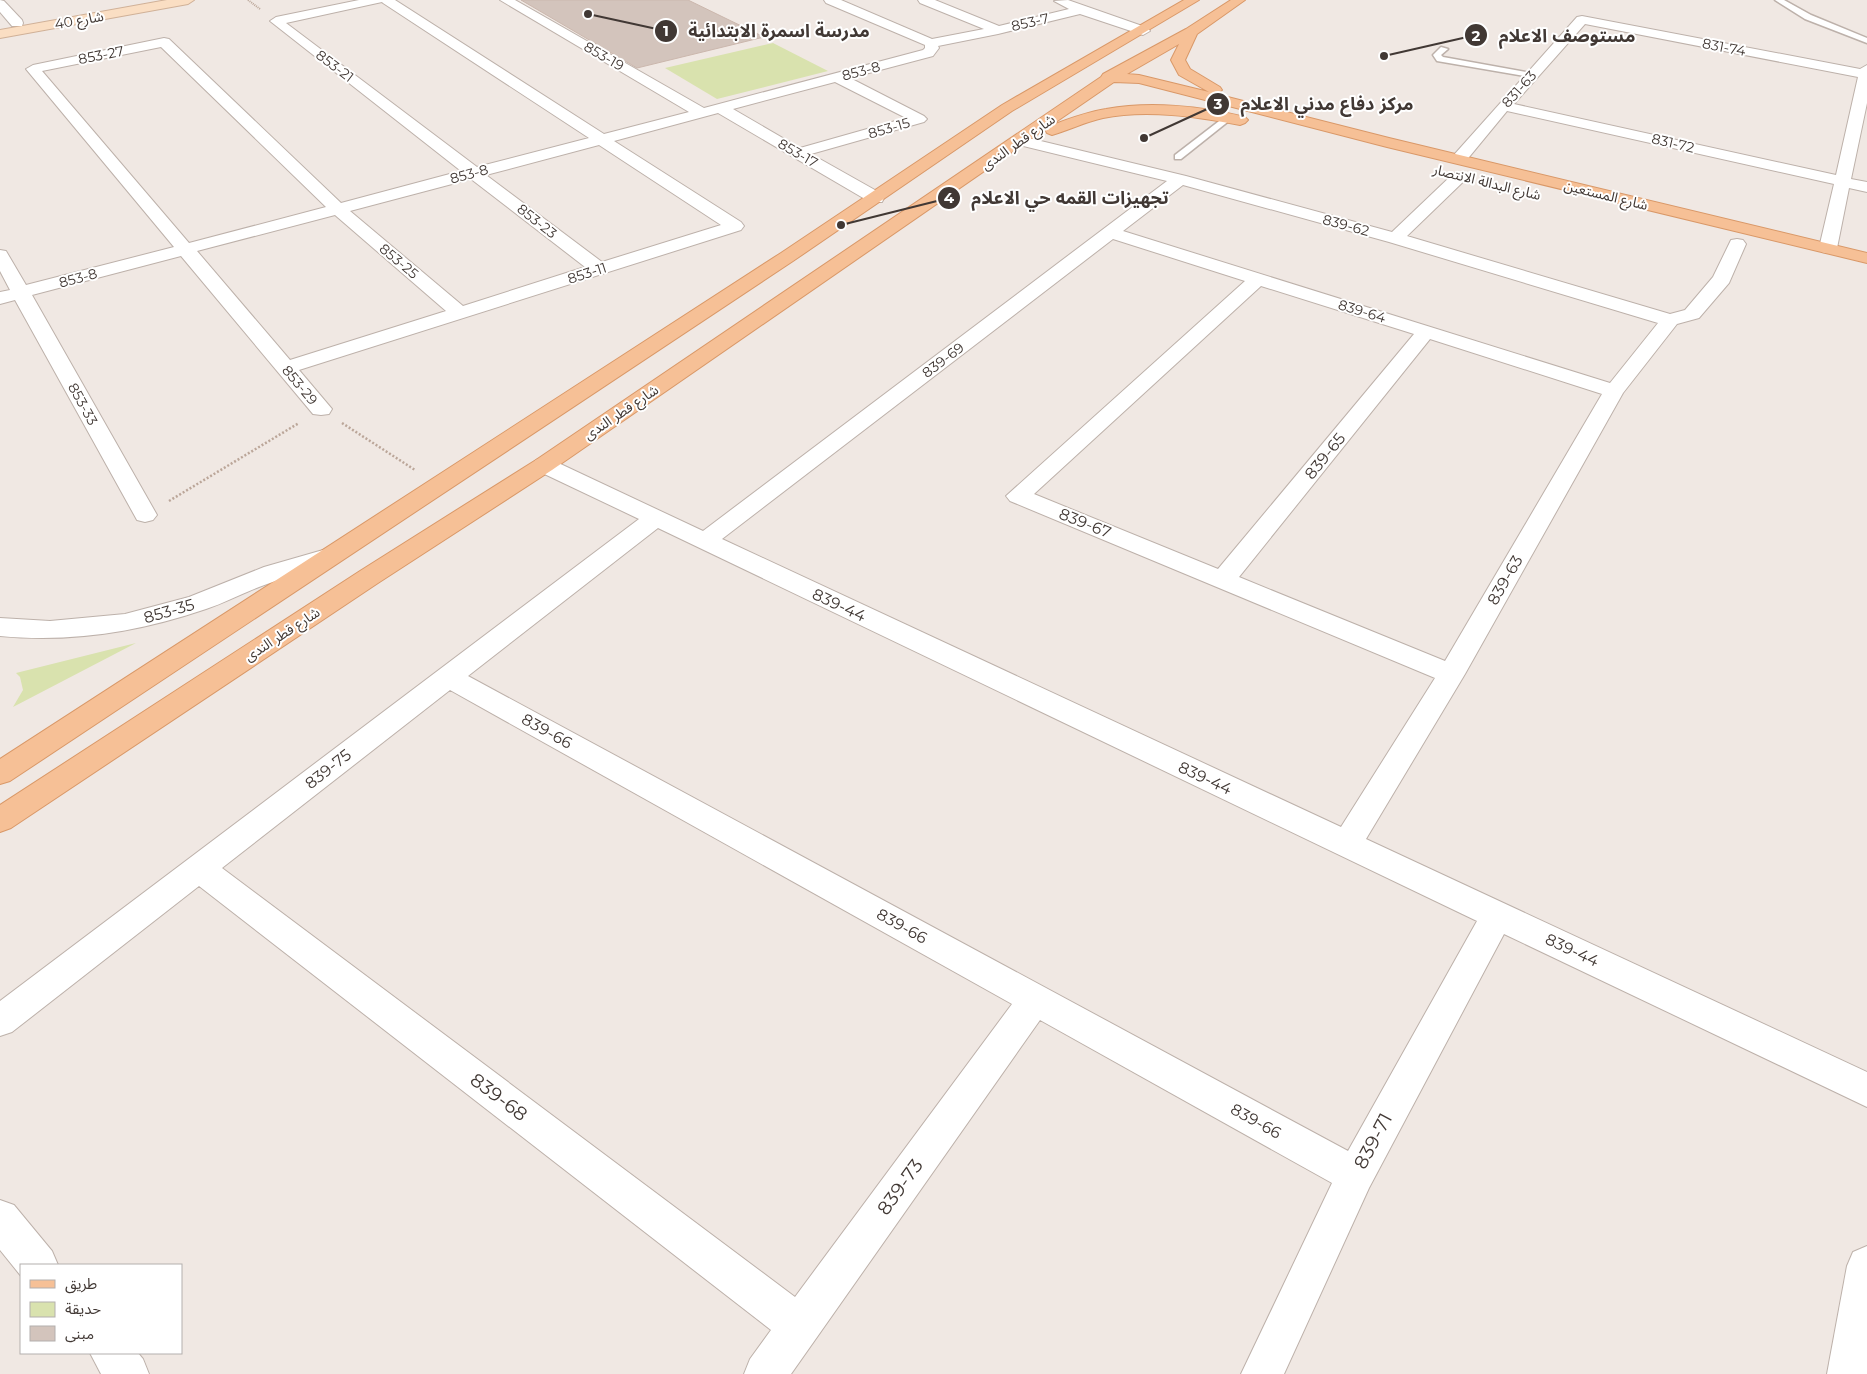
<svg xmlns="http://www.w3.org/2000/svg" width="1867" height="1374" viewBox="0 0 1867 1374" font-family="Montserrat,'Noto Sans Arabic',sans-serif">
	<rect width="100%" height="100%" fill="#f0e8e3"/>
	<!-- green -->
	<g fill="#d9e2ae">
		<polygon points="773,43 828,71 717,99 665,68"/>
		<polygon points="136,643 13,707 23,690 20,677 16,673"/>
	</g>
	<!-- building -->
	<polygon fill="#d3c4bc" stroke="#cbb7ad" points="521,0 688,0 764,37 637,68"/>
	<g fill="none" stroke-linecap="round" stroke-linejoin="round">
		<defs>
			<g id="lane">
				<polygon points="1775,0 1784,0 1811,15 1867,38 1867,43 1805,19"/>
				<polygon points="1441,47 1448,49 1441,55 1443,57 1531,73 1535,75 1531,77 1437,61 1433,55"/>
				<polygon points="1227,115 1231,118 1230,120 1181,159 1175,159 1175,155"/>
			</g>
			<g id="street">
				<polygon points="0,0 4,1 22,20 23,23 22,26 12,26 0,12"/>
				<path d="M359,0H395L604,134L689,112L500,0H515L704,108L923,50L925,48V45L826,3L824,0H841L932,39L984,29L920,3L918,0H935L999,26L1069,9L1054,1L1068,0L1148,28L1150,31L1143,35L1080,14L998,34L938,46L939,48L933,56L850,78L924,116L927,119L924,122L811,154L882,194L884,198L882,202H870L718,113L614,141L741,222L744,226L741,230L299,370L332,409L329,414L321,415L313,414L181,256L32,295L157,515L153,520L145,522L137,520L15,300L0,304V292L10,290L0,271V250L6,251L26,285L174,247L26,69L33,65L164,38L169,39L341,203L461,171L270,21L276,17ZM382,2L383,3L589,138L477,167L286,23ZM161,47L326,207L189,243L42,71ZM835,82L906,118L800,148L733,109ZM599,145L721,225L602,262L486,175ZM471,179L585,267L463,306L350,211ZM335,215L446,311L290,360L197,251Z"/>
				<path d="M1582,16L1860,69L1867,65V103L1851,179L1867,182V192L1849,188L1837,248L1834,252L1828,253L1822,252L1819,248L1834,184L1507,111L1465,162H1453L1451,159L1453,156L1577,17ZM1585,24L1858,77L1836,175L1514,104Z"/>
				<path d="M1020,136L1186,176L1392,232L1454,173H1466L1468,176L1466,179L1407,236L1670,314L1685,310L1713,277L1731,240L1737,239L1743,240L1746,244L1729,283L1699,318L1677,324L1623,393L1465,674L1366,839L1867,1072V1107L1504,934L1369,1188L1284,1374H1241L1332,1183L1040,1020L791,1374H744L750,1359L771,1330L199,886L12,1032L0,1036V1001L639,519L536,470L533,465L536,460L544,458L552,460L703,531L1167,181L1015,144L1012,141L1015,138ZM1183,185L1389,242L1658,323L1610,383L1123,231ZM1113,239L1245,281L1006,496L1010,501L1435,678L1341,827L722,539ZM1261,286L1414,334L1218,569L1034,494ZM1430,339L1602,394L1445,661L1239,577ZM658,528L1477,921L1348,1151L468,676ZM450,690L1012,1004L795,1297L222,868Z"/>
				<path d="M330,548L339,551L342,556L339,561C312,569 285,577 259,587C241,594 224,603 206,609C139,632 70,643 0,636V618L50,621L125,614L189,597L264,567Z"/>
				<polygon points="0,1200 14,1205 52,1251 58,1265 21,1265 21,1276 0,1250"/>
				<polygon points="1867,1246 1867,1374 1827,1374 1847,1266 1853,1252"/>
				<polygon points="90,1353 138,1353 143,1359 149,1374 101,1374"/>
			</g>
			<polygon id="secondary" points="167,0 194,0 188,4 0,38 0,30"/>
			<g id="primary">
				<polygon points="1184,0 1199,0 1012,111 793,261 10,781 0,784 0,759 781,253 1002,105"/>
				<path d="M1231,0H1245L1197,34L1185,60L1190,69L1220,87L1222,90L1216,94L1389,138L1867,253V263L1387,147L1139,83L1114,82L1050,126C1068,119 1087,112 1106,109C1150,101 1202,106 1245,117L1248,120L1245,123L1240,125C1196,117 1148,109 1103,118C1085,122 1069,130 1052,135L1047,133L1045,129L552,470L378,583L11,828L0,832V805L360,571L536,460L1101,77L1103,74L1186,29ZM1179,44L1171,60L1179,75L1209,92L1139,75L1127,74Z"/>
			</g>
		</defs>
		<!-- lane casing -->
		<use href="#lane" stroke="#bdb1aa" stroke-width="3"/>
		<!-- street casing -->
		<use href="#street" stroke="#bdb1aa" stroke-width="2"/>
		<!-- secondary casing -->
		<use href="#secondary" stroke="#d0b198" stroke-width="2"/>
		<!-- primary casing -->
		<use href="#primary" stroke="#d99868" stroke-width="2"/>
		<!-- path-far1 -->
		<polyline stroke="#bba699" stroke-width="2" stroke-dasharray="1 1" stroke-linecap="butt" points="248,0 260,9"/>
		<!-- path -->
		<g stroke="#bba699" stroke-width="2.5" stroke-dasharray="2 2" stroke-linecap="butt">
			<polyline points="342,423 415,470"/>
			<polyline points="169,501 299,423"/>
		</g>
		<!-- lane -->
		<use href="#lane" fill="#fff" fill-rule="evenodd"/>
		<!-- street -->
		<use href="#street" fill="#fff" fill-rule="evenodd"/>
		<!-- secondary -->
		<use href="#secondary" fill="#fadec3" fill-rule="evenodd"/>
		<!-- primary -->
		<use href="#primary" fill="#f6c096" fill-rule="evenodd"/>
	</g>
	<g text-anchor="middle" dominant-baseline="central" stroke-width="4" stroke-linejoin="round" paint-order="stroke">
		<!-- far-street labels -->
		<g font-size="14" fill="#413834" stroke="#fff">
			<text transform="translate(79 20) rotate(-10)">شارع 40</text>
			<text transform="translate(1030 22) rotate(-13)">853-7</text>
			<text transform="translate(1724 47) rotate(11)">831-74</text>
			<text transform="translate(101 55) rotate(-11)">853-27</text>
			<text transform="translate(604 56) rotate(30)">853-19</text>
			<text transform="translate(335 66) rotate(37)">853-21</text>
			<text transform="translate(861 71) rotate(-15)">853-8</text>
			<text transform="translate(1519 89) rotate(-48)">831-63</text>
			<text transform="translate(889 128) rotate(-16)">853-15</text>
			<text transform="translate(1018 142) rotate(-35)">شارع قطر الندى</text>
			<text transform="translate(1673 143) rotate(13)">831-72</text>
			<text transform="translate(798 153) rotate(30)">853-17</text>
			<text transform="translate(469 174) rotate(-15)">853-8</text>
			<text transform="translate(1487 182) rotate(14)">شارع البدالة الانتصار</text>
			<text transform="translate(1606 195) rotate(14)">شارع المستعين</text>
			<text transform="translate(537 221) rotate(38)">853-23</text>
			<text transform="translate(1346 225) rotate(15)">839-62</text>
			<text transform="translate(399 261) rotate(40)">853-25</text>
			<text transform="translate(587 273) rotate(-18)">853-11</text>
			<text transform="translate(78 278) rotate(-15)">853-8</text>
			<text transform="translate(1362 311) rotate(17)">839-64</text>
			<text transform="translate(943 360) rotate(-37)">839-69</text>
			<text transform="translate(300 385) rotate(50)">853-29</text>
			<text transform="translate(83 404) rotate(61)">853-33</text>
			<text transform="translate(621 412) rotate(-34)">شارع قطر الندى</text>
			<text transform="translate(282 634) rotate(-33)">شارع قطر الندى</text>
		</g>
		<!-- street labels -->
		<g font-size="16" fill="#413834" stroke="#fff">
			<text transform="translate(1325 456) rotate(-51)">839-65</text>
			<text transform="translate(1085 523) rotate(22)">839-67</text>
			<text transform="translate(1505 580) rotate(-60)">839-63</text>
			<text transform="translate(839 605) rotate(25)">839-44</text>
			<text transform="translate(169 611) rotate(-16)">853-35</text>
			<text transform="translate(547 731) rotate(29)">839-66</text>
			<text transform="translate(328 769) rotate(-38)">839-75</text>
			<text transform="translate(1205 778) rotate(25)">839-44</text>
			<text transform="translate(902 926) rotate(29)">839-66</text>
			<text transform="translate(1572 950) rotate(25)">839-44</text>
			<text transform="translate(1256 1121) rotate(29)">839-66</text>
		</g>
		<!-- near-street labels -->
		<g font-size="19" fill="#413834" stroke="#fff">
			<text transform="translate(499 1097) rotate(37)">839-68</text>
			<text transform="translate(1373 1141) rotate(-62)">839-71</text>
			<text transform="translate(900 1187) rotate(-54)">839-73</text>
		</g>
	</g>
	<!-- callouts -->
	<path fill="none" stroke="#413834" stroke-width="2" d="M588 14L666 31M1384 56L1476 35M1144 138L1218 104M841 225L949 198"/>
	<g fill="#413834" stroke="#fff" stroke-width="2">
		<circle cx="588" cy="14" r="5"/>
		<circle cx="1384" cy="56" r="5"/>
		<circle cx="1144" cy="138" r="5"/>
		<circle cx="841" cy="225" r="5"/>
		<circle cx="666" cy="31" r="12"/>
		<circle cx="1476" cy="35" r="12"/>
		<circle cx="1218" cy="104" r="12"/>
		<circle cx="949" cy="198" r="12"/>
	</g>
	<g font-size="15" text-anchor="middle" font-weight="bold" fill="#fff">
		<text x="666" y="36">1</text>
		<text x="1476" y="41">2</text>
		<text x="1218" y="109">3</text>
		<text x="949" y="203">4</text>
	</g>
	<g font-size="18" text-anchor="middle" font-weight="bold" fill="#413834" stroke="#fff" stroke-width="4" stroke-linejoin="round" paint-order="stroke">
		<text x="779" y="37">مدرسة اسمرة الابتدائية</text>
		<text x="1567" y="42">مستوصف الاعلام</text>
		<text x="1327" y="110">مركز دفاع مدني الاعلام</text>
		<text x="1070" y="204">تجهيزات القمه حي الاعلام</text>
	</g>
	<!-- legend -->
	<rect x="20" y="1264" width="162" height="90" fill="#ffffff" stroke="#b3afae"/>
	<rect x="30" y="1280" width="25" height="8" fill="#f6c096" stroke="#b3afae"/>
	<text x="65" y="1289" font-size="15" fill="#413834">طريق</text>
	<rect x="30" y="1302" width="25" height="15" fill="#d9e2ae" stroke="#b3afae"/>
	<text x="65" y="1314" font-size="15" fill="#413834">حديقة</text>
	<rect x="30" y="1326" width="25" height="15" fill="#d3c4bc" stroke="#b3afae"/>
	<text x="65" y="1339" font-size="15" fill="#413834">مبنى</text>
</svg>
